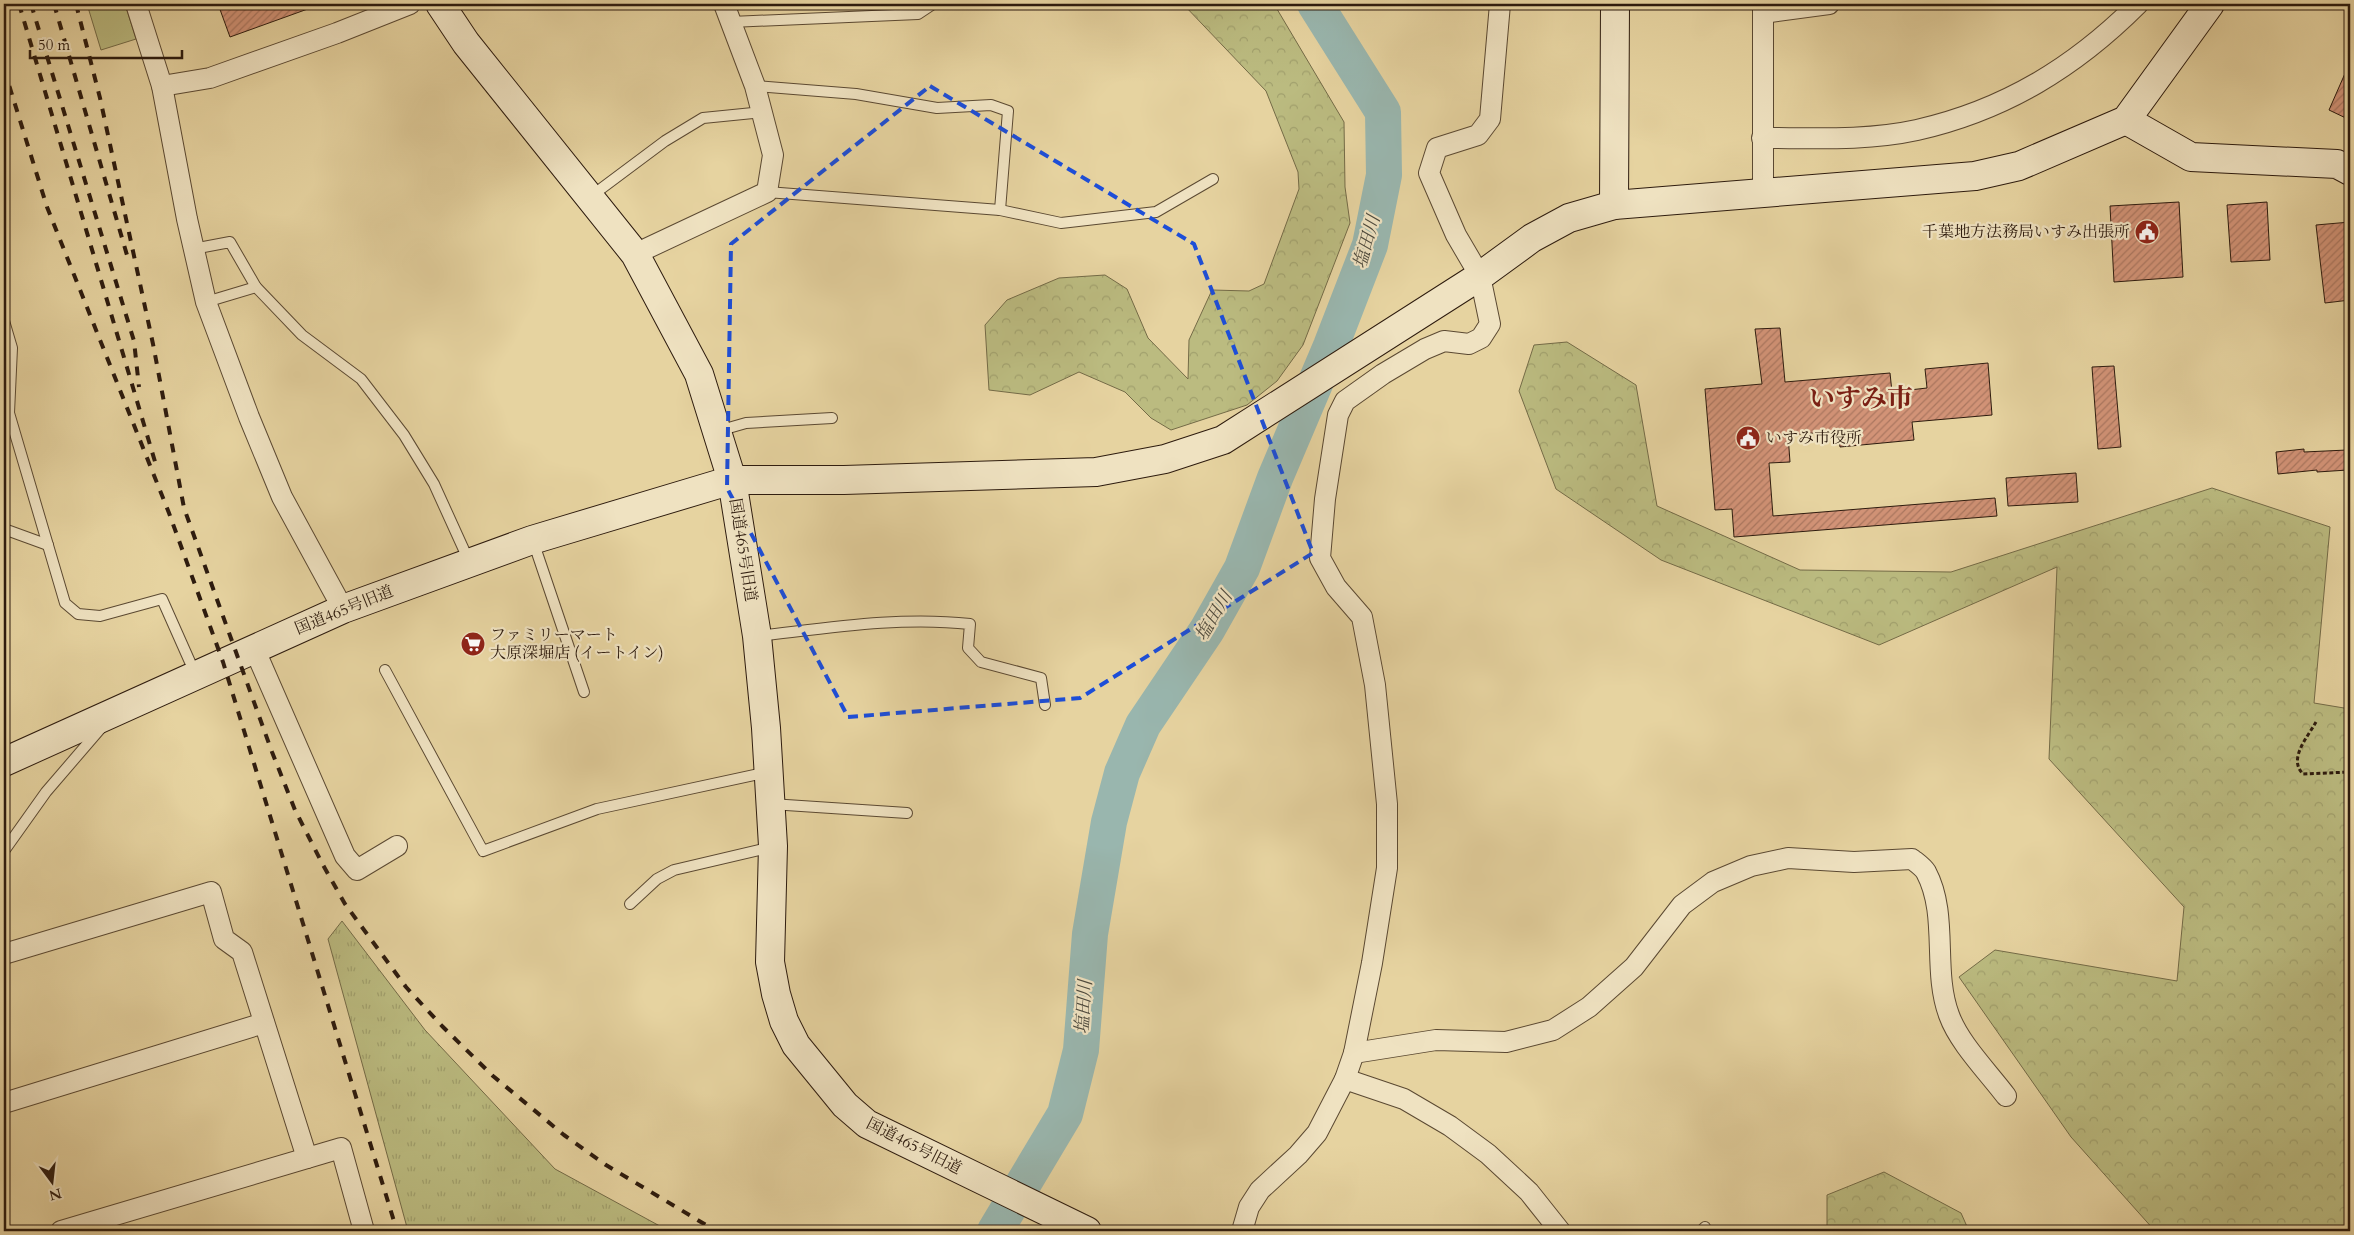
<svg xmlns="http://www.w3.org/2000/svg" width="2354" height="1235" viewBox="0 0 2354 1235" font-family="Cardo,'Noto Serif JP',serif">
	<defs>
		<pattern id="grass-tufts" width="24" height="20" patternUnits="userSpaceOnUse" patternTransform="scale(1.25)"><rect width="24" height="20" fill="#bbbb80"/><path d="M3 7l-1-3M5 7V3M7 7l1-3M15 17l-1-3M17 17v-4M19 17l1-3" fill="none" stroke="#a1a06d"/></pattern>
		<pattern id="forest-crowns" width="20" height="18" patternUnits="userSpaceOnUse" patternTransform="scale(1.25)"><rect width="20" height="18" fill="#bbbb80"/><path d="M2 6a3 3 0 1 1 6 0M12 15a3 3 0 1 1 6 0" fill="none" stroke="#a1a06d"/></pattern>
		<pattern id="building-hatch" width="6" height="6" patternUnits="userSpaceOnUse" patternTransform="scale(1.25)"><rect width="6" height="6" fill="#d29377"/><path d="M-1 1l2-2M0 6l6-6M5 7l2-2" fill="none" stroke="#ab7760"/></pattern>
	</defs>
	<rect width="100%" height="100%" fill="#e6d3a0"/>
	<filter id="stains"><feTurbulence type="fractalNoise" baseFrequency=".004" numOctaves="4"/><feColorMatrix values="0 0 0 0 .2 0 0 0 0 .09 0 0 0 0 .02 0 0 0 .5 -.17"/></filter>
	<radialGradient id="worn" r=".72"><stop offset=".6" stop-color="#630" stop-opacity="0"/><stop offset="1" stop-color="#630" stop-opacity=".3"/></radialGradient>
	<!-- grass -->
	<polygon fill="url(#grass-tufts)" stroke="#746b47" points="342,921 425,1030 555,1169 669,1231 408,1231 328,939"/>
	<!-- forest -->
	<g fill="url(#forest-crowns)" stroke="#746b47">
		<polygon points="1183,4 1274,4 1344,122 1345,187 1350,223 1303,345 1277,381 1247,405 1171,430 1151,418 1125,392 1079,372 1030,395 989,390 985,325 1007,300 1059,278 1105,275 1127,289 1148,338 1188,379 1189,340 1212,290 1249,291 1264,284 1299,189 1298,172 1266,91"/>
		<polygon points="1567,342 1636,385 1657,506 1800,570 1951,572 2212,488 2330,527 2314,703 2350,709 2350,1231 2155,1231 2071,1137 1959,977 1995,950 2177,981 2184,907 2049,759 2057,567 1879,645 1661,560 1556,489 1519,391 1534,345"/>
		<polygon points="1884,1172 1961,1213 1969,1231 1827,1231 1827,1195"/>
	</g>
	<!-- park -->
	<polygon fill="#bbbb80" stroke="#746b47" points="87,4 125,4 136,39 101,50"/>
	<g fill="none" stroke-linecap="round" stroke-linejoin="round">
		<!-- river -->
		<polyline stroke="#99b6ae" stroke-width="36" points="995,1231 1065,1114 1081,1050 1090,934 1109,822 1122,773 1143,725 1207,630 1242,568 1275,478 1331,346 1370,245 1384,175 1383,112 1315,4"/>
	</g>
	<!-- building -->
	<g fill="url(#building-hatch)" stroke="#2d1b0e">
		<polygon points="218,4 316,4 316,6 230,37"/>
		<polygon points="2350,62 2350,120 2329,110"/>
		<polygon points="2179,202 2183,277 2114,282 2110,206"/>
		<polygon points="2267,202 2270,260 2231,262 2227,205"/>
		<polygon points="2350,222 2350,300 2325,303 2316,225"/>
		<polygon points="1780,328 1785,382 1890,373 1892,392 1927,388 1925,369 1988,363 1992,415 1912,422 1914,440 1840,447 1838,431 1788,435 1790,462 1769,463 1773,516 1995,498 1997,516 1734,537 1732,509 1715,510 1705,389 1762,384 1755,329"/>
		<polygon points="2114,366 2121,447 2098,449 2092,367"/>
		<polygon points="2304,449 2304,452 2347,450 2348,470 2317,472 2317,470 2278,474 2276,452"/>
		<polygon points="2076,473 2078,502 2008,506 2006,478"/>
	</g>
	<g fill="none" stroke-linecap="round" stroke-linejoin="round">
		<defs>
			<g id="lane">
				<polyline points="731,22 918,14 933,4"/>
				<polyline points="755,86 856,94 937,108 991,105 1008,111 1000,210"/>
				<polyline points="767,192 1000,210 1061,223 1156,212 1213,179"/>
				<polyline points="590,197 665,141 703,118 763,112"/>
				<polyline points="193,249 230,242 256,287 302,335 361,379 404,435 434,484 469,561"/>
				<polyline points="206,302 256,287"/>
				<polyline points="4,321 12,348 9,413 65,603 78,614 100,616 162,599 190,662"/>
				<polyline points="718,431 746,423 832,418"/>
				<polyline points="4,529 48,545"/>
				<polyline points="533,541 584,692"/>
				<path d="M758,636C828,628 900,616 970,624L968,648L981,662L1041,678L1045,705"/>
				<polyline points="385,670 483,851 597,809 768,772"/>
				<polyline points="771,804 907,813"/>
				<polyline points="4,851 46,792 101,728"/>
				<polyline points="630,904 657,879 674,870 772,847"/>
				<polyline points="1701,1231 1705,1227"/>
			</g>
			<g id="street">
				<polyline points="136,4 162,86 187,219 206,302 249,417 282,497 343,609"/>
				<polyline points="1763,4 1763,192"/>
				<polyline points="1763,13 1829,4"/>
				<polyline points="162,86 210,78 337,33 410,4"/>
				<path d="M1762,138C1813,138 1867,141 1917,130C2005,110 2075,67 2138,4"/>
				<polyline points="635,254 767,192 773,155 755,86 724,4"/>
				<polyline points="254,648 345,856 357,870 397,846"/>
				<polyline points="4,954 211,892 224,939 242,952 307,1158"/>
				<path d="M1354,1053L1436,1040L1506,1042L1553,1030L1589,1007L1634,967L1682,905L1713,882L1751,866L1788,858L1854,862L1912,859C1917,863 1923,867 1926,872C1949,915 1932,970 1949,1015C1959,1043 1988,1072 2006,1096"/>
				<polyline points="1345,1079 1404,1099 1450,1126 1488,1154 1529,1192 1560,1231"/>
				<polyline points="4,1103 264,1023"/>
				<polyline points="61,1231 341,1148 364,1231"/>
				<polyline points="1242,1231 1249,1207 1260,1190 1298,1155 1317,1133 1345,1079 1354,1053 1372,963 1387,868 1387,804 1375,685 1362,617 1336,587 1320,558 1325,499 1338,415 1345,401 1383,374 1425,349 1444,341 1469,344 1481,338 1490,324 1480,276 1456,235 1429,173 1437,148 1478,135 1490,119 1500,4"/>
			</g>
			<g id="secondary">
				<polyline points="440,4 466,43 635,254 699,374 732,480 757,636 766,728 773,846 770,962 776,994 784,1021 796,1045 845,1105 867,1124 1087,1231"/>
				<polyline points="2126,120 2191,157 2337,164 2350,171"/>
				<polyline points="1614,205 1615,4"/>
				<polyline points="4,762 343,609 532,540 732,480 844,480 1096,472 1165,459 1223,440 1480,276 1532,238 1569,218 1614,205 1975,176 2019,166 2126,120 2210,4"/>
			</g>
		</defs>
		<!-- lane casing -->
		<use href="#lane" stroke="#5b4932" stroke-width="12"/>
		<!-- street casing -->
		<use href="#street" stroke="#5b4932" stroke-width="22"/>
		<!-- secondary casing -->
		<use href="#secondary" stroke="#2d1b0e" stroke-width="30"/>
		<!-- path -->
		<path stroke="#2d1b0e" stroke-width="3" stroke-dasharray="4 2.5" stroke-linecap="butt" d="M2316,722C2307,738 2288,759 2303,774L2350,772"/>
		<!-- lane -->
		<use href="#lane" stroke="#efe2c1" stroke-width="10"/>
		<!-- street -->
		<use href="#street" stroke="#efe2c1" stroke-width="20"/>
		<!-- secondary -->
		<use href="#secondary" stroke="#efe2c1" stroke-width="28"/>
		<!-- rail -->
		<g stroke="#2d1b0e" stroke-width="4" stroke-dasharray="9 9" stroke-linecap="butt">
			<polyline points="19,4 156,465"/>
			<polyline points="31,4 134,341 139,387"/>
			<polyline points="54,4 129,262"/>
			<polyline points="76,4 100,98 153,344 184,508 272,752 295,810 323,865 345,904 406,987 442,1026 493,1076 564,1135 606,1165 716,1231"/>
			<polyline points="4,69 47,207 169,513 223,662 397,1231"/>
		</g>
	</g>
	<!-- marked area -->
	<path fill="none" stroke="#1d4ed8" stroke-width="4" stroke-dasharray="10 6" stroke-linejoin="round" d="M930,86L1194,244L1313,553L1080,698L848,717L727,488L731,244Z"/>
	<!-- icons -->
	<defs>
		<symbol id="civic-disc" viewBox="-11 -11 22 22"><circle r="9.5" fill="#8f2418" stroke="#efe2c1"/><path d="M-.6-6.5H3V-4.5H.6V-3L4-1V1h2V6H-6V1h2V-1L-.6-3ZM-1.2 2.5V6h2.4V2.5Z" fill="#fff"/></symbol>
		<symbol id="supermarket-disc" viewBox="-11 -11 22 22"><circle r="9.5" fill="#8f2418" stroke="#efe2c1"/><path d="M-6-5.5h2.5l.6 2H6L4.5 2H-2.5L-4.4-4H-6ZM-1.5 3.2a1.3 1.3 0 1 0 .1 0ZM3 3.2a1.3 1.3 0 1 0 .1 0Z" fill="#fff"/></symbol>
	</defs>
	<g fill-rule="evenodd">
		<use href="#civic-disc" x="2133" y="218" width="28" height="28"/>
		<use href="#civic-disc" x="1734" y="424" width="28" height="28"/>
		<use href="#supermarket-disc" x="459" y="630" width="28" height="28"/>
	</g>
	<g text-anchor="middle" dominant-baseline="central" stroke-width="4.5" stroke-linejoin="round" paint-order="stroke">
		<!-- poi labels -->
		<g font-size="16" fill="#2d1b0e" stroke="#efe2c1" text-anchor="start">
			<text x="2130" y="232" text-anchor="end">千葉地方法務局いすみ出張所</text>
			<text x="1766" y="438">いすみ市役所</text>
			<text x="490" y="635">ファミリーマート<tspan x="490" dy="18">大原深堀店 (イートイン)</tspan></text>
		</g>
		<!-- street labels -->
		<g font-size="16" fill="#2d1b0e" stroke="#efe2c1">
			<text transform="translate(743 550) rotate(81)">国道465号旧道</text>
			<text transform="translate(344 610) rotate(-22)">国道465号旧道</text>
			<text transform="translate(914 1146) rotate(27)">国道465号旧道</text>
		</g>
		<!-- water labels -->
		<g font-size="18" font-style="italic" fill="#4d4a3e" stroke="#efe2c1">
			<text transform="translate(1367 242) rotate(-74)">塩田川</text>
			<text transform="translate(1214 616) rotate(-59)">塩田川</text>
			<text transform="translate(1084 1007) rotate(-86)">塩田川</text>
		</g>
		<!-- town labels -->
		<g font-size="26" font-weight="bold" fill="#7a1f14" stroke="#efe2c1">
			<text x="1861" y="398">いすみ市</text>
		</g>
	</g>
	<!-- margin -->
	<rect width="2354" height="1235" fill="none" stroke="#e6d3a0" stroke-width="20"/>
	<rect x="5" y="5" width="2344" height="1225" fill="none" stroke="#2d1b0e" stroke-width="2.5"/>
	<rect x="10" y="10" width="2334" height="1215" fill="none" stroke="#2d1b0e"/>
	<!-- north arrow -->
	<g transform="translate(52 1182) rotate(165)" stroke="#efe2c1" stroke-width="4" paint-order="stroke">
	<path d="M0-4L9 19L0 12L-9 19Z" fill="#2d1b0e"/>
	<text y="-8" font-size="14" font-weight="bold" text-anchor="middle" fill="#2d1b0e">N</text>
	</g>
	<!-- scale -->
	<path d="M30 50v8h152v-8" fill="none" stroke="#2d1b0e" stroke-width="2.5"/>
	<text x="38" y="50" font-size="15" fill="#2d1b0e" stroke="#efe2c1" stroke-width="4" paint-order="stroke">50 m</text>
	<rect width="100%" height="100%" filter="url(#stains)"/>
	<rect width="100%" height="100%" fill="url(#worn)"/>
</svg>
